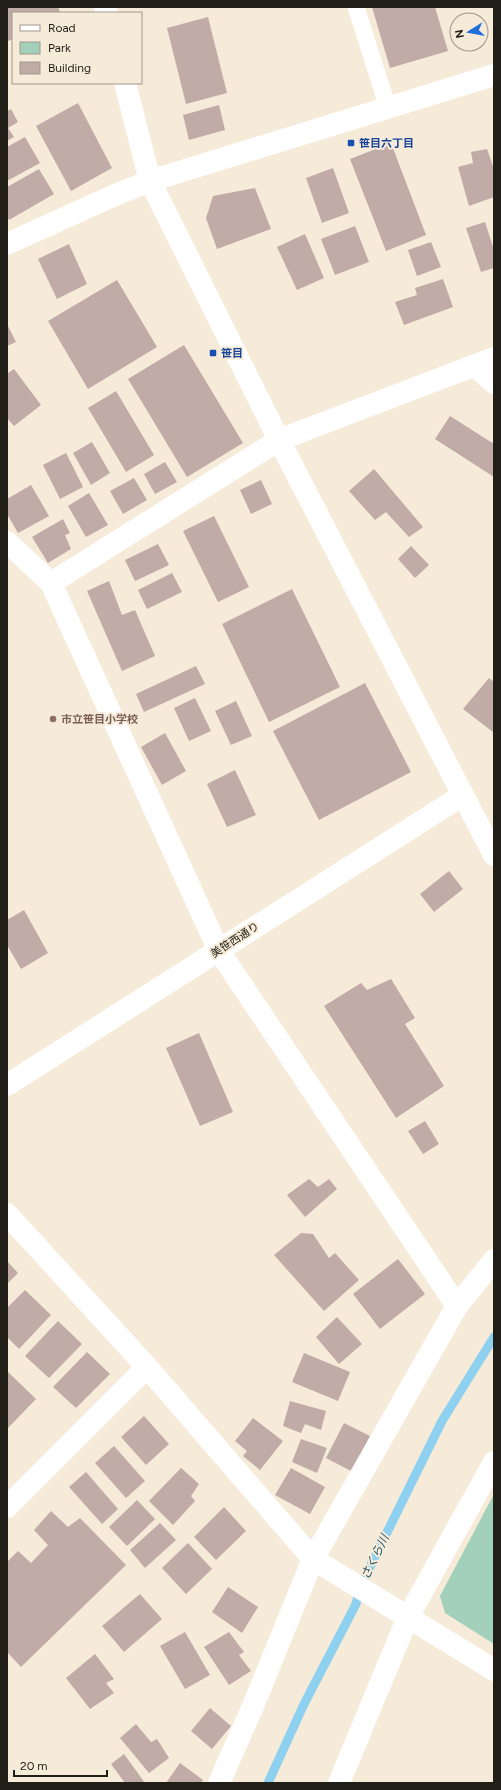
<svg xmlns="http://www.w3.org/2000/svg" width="501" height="1790" viewBox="0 0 501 1790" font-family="Figtree,'Noto Sans JP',sans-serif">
	<rect width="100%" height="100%" fill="#f6ead9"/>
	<!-- green -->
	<polygon fill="#a3d0ba" points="494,1494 494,1644 445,1613 440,1596"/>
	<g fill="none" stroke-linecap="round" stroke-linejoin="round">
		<!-- stream -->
		<polyline stroke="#8ed0ef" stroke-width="9" points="268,1783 304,1704 356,1604 361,1585 442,1421 494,1337"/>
	</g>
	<!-- building -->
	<g fill="#c1aba7">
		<polygon points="7,7 58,7 60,12 13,13 13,39 8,41 7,39"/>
		<polygon points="372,7 435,7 448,51 390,68"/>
		<polygon points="208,17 227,93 186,104 167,28"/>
		<polygon points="78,103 112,168 71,191 36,126"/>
		<polygon points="219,105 225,130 189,140 183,115"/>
		<polygon points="11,109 18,122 8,128 14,137 7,141 7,111"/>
		<polygon points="25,137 40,163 7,181 7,147"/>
		<polygon points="391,143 426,235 386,251 350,159"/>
		<polygon points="487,149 494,169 494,197 469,206 458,167 473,163 471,152"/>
		<polygon points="333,168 349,213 322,223 306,178"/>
		<polygon points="39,169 54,194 9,220 7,216 7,187"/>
		<polygon points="255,188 271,229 217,249 206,218 213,196"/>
		<polygon points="485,222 494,250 494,268 481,272 466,228"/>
		<polygon points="355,226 369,262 335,275 321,239"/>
		<polygon points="305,234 324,278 297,290 277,247"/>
		<polygon points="431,242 441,267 417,276 408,250"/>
		<polygon points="69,244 87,284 57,299 38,259"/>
		<polygon points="443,279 453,307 404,325 395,302 417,295 415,288"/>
		<polygon points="117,280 157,347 88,389 48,321"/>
		<polygon points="7,324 16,342 7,346"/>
		<polygon points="184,345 243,443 187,477 128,379"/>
		<polygon points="14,369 41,405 14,426 7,418 7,374"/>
		<polygon points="116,391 154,455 126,472 88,408"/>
		<polygon points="450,416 494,444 494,477 435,439"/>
		<polygon points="92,442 110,473 91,485 73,453"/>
		<polygon points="66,453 83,487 60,499 43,465"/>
		<polygon points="165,462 177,482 155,494 144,474"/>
		<polygon points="374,469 423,527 409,537 386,512 375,520 349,491"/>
		<polygon points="134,478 147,500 123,514 110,491"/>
		<polygon points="261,480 272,504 251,514 240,490"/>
		<polygon points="31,485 49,516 18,533 7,514 7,499"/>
		<polygon points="89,493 108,525 86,537 68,506"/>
		<polygon points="214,516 249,587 218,602 183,531"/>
		<polygon points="63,519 70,533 65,535 71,549 48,563 32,537"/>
		<polygon points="158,544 169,565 135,581 125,560"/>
		<polygon points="411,546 429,565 415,578 398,559"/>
		<polygon points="172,573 182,592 147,609 138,590"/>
		<polygon points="109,581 122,615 135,610 155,656 122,671 87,591"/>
		<polygon points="292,589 340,687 269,722 222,624"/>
		<polygon points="196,666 205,684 144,712 136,694"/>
		<polygon points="489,678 494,682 493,732 463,709"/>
		<polygon points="365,683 411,772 319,820 273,731"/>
		<polygon points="195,698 211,731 189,741 174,708"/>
		<polygon points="236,701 252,736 231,745 215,711"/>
		<polygon points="165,733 186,771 162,785 141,747"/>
		<polygon points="235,770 256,815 227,827 207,784"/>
		<polygon points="449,871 463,889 434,912 420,894"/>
		<polygon points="24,910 48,953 21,969 7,945 7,920"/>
		<polygon points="391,979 415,1018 405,1024 444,1086 396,1118 324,1006 361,983 367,990"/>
		<polygon points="199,1033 233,1112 200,1126 166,1048"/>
		<polygon points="425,1121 439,1144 423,1154 408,1131"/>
		<polygon points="309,1179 318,1187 329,1179 337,1189 305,1217 287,1195"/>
		<polygon points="301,1233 313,1234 329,1258 335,1253 359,1280 324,1311 274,1255"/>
		<polygon points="398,1259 425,1294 380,1329 353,1294"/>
		<polygon points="7,1261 18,1273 7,1284"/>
		<polygon points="25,1290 51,1315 19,1349 7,1337 7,1308"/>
		<polygon points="337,1317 362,1344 339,1364 316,1337"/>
		<polygon points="58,1321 82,1344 49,1378 25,1356"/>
		<polygon points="87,1352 110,1374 76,1408 53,1387"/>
		<polygon points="304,1353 350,1372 338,1401 292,1382"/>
		<polygon points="7,1371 36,1399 7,1429"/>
		<polygon points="290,1401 326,1411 321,1430 305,1424 301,1433 283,1426"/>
		<polygon points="144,1416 169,1444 146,1465 121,1437"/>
		<polygon points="253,1418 283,1441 260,1470 243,1456 247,1451 235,1441"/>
		<polygon points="344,1423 370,1436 353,1472 326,1458"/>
		<polygon points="301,1439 327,1448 317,1473 292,1462"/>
		<polygon points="114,1446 145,1481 126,1498 95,1463"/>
		<polygon points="181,1468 199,1484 191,1496 195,1501 173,1525 149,1501"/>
		<polygon points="291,1468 325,1487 310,1514 275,1495"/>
		<polygon points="86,1472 118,1509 102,1524 69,1487"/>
		<polygon points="137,1500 155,1519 127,1546 109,1527"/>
		<polygon points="224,1507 246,1531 216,1560 194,1537"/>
		<polygon points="51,1511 68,1527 80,1518 126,1565 21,1667 7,1652 7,1588 8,1587 7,1585 7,1562 18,1551 31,1563 48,1545 34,1530"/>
		<polygon points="160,1523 176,1540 145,1568 130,1550"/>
		<polygon points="188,1543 212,1569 186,1594 162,1568"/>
		<polygon points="228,1587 258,1607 242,1633 212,1612"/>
		<polygon points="140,1594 162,1619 124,1652 102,1626"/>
		<polygon points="185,1632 210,1675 185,1689 160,1646"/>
		<polygon points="229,1632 244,1652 239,1655 251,1671 229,1685 204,1647"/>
		<polygon points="95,1654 114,1679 106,1683 114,1693 90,1709 66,1678"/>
		<polygon points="210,1708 231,1726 212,1749 191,1731"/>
		<polygon points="136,1724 151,1742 157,1739 169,1758 149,1773 120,1738"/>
		<polygon points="124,1754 145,1783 125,1783 111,1764"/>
		<polygon points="180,1763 203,1780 201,1783 166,1783"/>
	</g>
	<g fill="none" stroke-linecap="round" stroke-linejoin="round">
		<!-- lane -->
		<polyline stroke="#fff" stroke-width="17" points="356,7 388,108"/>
		<!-- street -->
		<g stroke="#fff" stroke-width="22">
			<polyline points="7,244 115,195 150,181"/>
			<polyline points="475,366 494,383"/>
			<polyline points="7,542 51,583 219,951 457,1306"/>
			<polyline points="51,583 279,440 494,358"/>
			<polyline points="7,1214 147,1367 313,1559 494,1670"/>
			<polyline points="7,1507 147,1367"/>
			<polyline points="219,1783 253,1706 313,1559 457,1306 494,1260"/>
		</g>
		<!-- secondary -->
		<g stroke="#fff" stroke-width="22">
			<polyline points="105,7 107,13"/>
			<polyline points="125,83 150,181 279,440 494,855"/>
			<polyline points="150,181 494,75"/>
			<polyline points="7,1085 463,795"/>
			<polyline points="339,1783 408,1617 494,1462"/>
		</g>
	</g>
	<!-- markers -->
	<g fill="#1a4fb4" stroke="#f6ead9" stroke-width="1.5">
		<rect x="347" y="139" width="8" height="8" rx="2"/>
		<rect x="209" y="349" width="8" height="8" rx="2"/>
	</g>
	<circle fill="#8d6e63" stroke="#f6ead9" stroke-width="1.5" cx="53" cy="719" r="4"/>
	<g text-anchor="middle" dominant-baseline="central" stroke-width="4" stroke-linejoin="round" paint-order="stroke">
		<!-- transit labels -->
		<g font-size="11" font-weight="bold" fill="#164399" stroke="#f6ead9" text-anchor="start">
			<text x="359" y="143">笹目六丁目</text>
			<text x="221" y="353">笹目</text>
		</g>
		<!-- education labels -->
		<g font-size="11" font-weight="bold" fill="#785e54" stroke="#f6ead9" text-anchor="start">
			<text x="61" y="719">市立笹目小学校</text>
		</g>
		<!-- street labels -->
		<g font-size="11" fill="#211d17" stroke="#f6ead9">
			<text transform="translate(235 940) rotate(-33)">美笹西通り</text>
		</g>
		<!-- water labels -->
		<g font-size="12" font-style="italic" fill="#21556b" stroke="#f6ead9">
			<text transform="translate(375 1557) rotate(-64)">さくら川</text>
		</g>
	</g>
	<!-- border -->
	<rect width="501" height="1790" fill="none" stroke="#211d17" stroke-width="16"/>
	<!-- legend -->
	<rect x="12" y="12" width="130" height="72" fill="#f6ead9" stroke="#a1988b"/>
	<rect x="20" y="25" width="20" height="6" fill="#ffffff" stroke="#a1988b"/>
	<text x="48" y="32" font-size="12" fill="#211d17">Road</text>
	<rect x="20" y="42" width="20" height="12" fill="#a3d0ba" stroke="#a1988b"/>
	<text x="48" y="52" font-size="12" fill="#211d17">Park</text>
	<rect x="20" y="62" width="20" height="12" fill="#c1aba7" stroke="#a1988b"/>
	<text x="48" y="72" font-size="12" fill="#211d17">Building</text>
	<!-- north arrow -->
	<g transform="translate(469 32) rotate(259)"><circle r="19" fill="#f6ead9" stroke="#a1988b"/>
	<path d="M0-3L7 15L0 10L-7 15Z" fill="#2070db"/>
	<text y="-6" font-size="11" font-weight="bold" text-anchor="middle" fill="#211d17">N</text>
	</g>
	<!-- scale -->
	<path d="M14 1770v6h93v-6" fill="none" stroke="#211d17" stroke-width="2"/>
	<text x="20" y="1770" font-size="12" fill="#211d17" stroke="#f6ead9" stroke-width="3" paint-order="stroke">20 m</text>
</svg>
